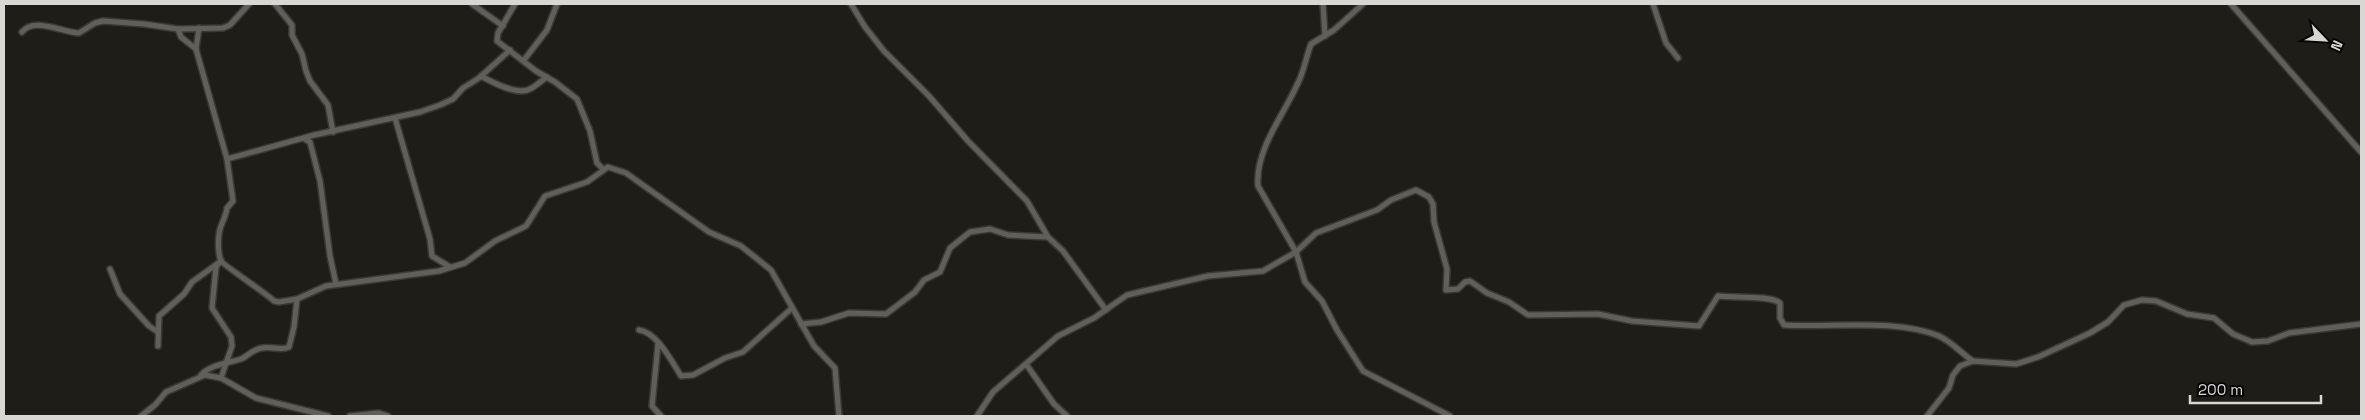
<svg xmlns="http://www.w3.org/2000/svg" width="2365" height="420" viewBox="0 0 2365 420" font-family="'Space Grotesk',sans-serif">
	<rect width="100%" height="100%" fill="#1e1d18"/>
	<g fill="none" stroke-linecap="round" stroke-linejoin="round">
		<defs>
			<g id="street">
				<polyline points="275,4 292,25 292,35 302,54 306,71 310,81 328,105 333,132"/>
				<polyline points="472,4 503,26"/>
				<polyline points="515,4 498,33 497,41 536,71 555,82 577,99 590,131 597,163 603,169"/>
				<polyline points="851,4 865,27 884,51 929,96 968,141 1027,201 1048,237 1063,251 1106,310"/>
				<polyline points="1323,4 1325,36"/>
				<path d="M1363,4L1334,30L1311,44C1306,57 1304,72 1297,85C1283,116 1255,150 1258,186L1296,252L1305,282L1322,301L1337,330L1363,371L1450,416"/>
				<polyline points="1653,4 1666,43 1678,58"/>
				<polyline points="2231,4 2361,152"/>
				<path d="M178,29L181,37L196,49L227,159L233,201L227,208C226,218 220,224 219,234C218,241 218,254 221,261C223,265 266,293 274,301L279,302L297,299L326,286L439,271L465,263L495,241L526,226L545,196L587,182L608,167L626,173L709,232L741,246L771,270L814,346L835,368L839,416"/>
				<path d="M22,32C34,16 64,33 79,33L95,23L103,21L144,24L178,29L223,28L230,25L249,4"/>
				<polyline points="196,49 199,28"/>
				<polyline points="524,60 547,30 557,4"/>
				<path d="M481,76C492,82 517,96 530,89C536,86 541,81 547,77"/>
				<polyline points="395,118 430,239 432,256 450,267"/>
				<polyline points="305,139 310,142 320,181 330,256 336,284"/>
				<polyline points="227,159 314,135 420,112 440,105 453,99 463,88 479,78 510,50"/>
				<polyline points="221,260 216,267 212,308 231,337 232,346 221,378"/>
				<polyline points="110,269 120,294 149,326 158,332"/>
				<polyline points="801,324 821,322 849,313 886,314 915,292 924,280 940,272 950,248 970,232 990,229 1008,235 1048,237"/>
				<path d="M639,330C657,332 672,362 681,376L693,375L725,358L743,352L792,308"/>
				<polyline points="658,344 652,406 661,416"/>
				<polyline points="158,346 159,316 184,294 192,282 217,264"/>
				<polyline points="1026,364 1054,404 1067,416"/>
				<path d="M201,375C209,365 229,363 241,359C248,356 253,349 262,348C271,346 281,351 289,347L294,327L297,299"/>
				<polyline points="141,416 155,405 166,392 205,375 221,378 256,398 328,416"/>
				<polyline points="350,416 379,413 388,416"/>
				<path d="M977,416L993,392L1058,336L1094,318L1127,295L1208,276L1263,271L1296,252L1316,233L1377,210L1391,200L1416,190L1429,197L1433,204L1434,222L1447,269L1446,290L1458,289L1465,282L1470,281L1487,293L1509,302L1528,315L1598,314L1632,321L1699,326L1718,296C1732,298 1772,295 1780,303V318L1784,325C1831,328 1895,318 1939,336C1952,342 1962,354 1973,361"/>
				<polyline points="1927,416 1949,388 1953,375 1960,366 1973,361 2016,364 2038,357 2090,333 2108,322 2124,305 2142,300 2156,301 2187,314 2214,318 2233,334 2252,342 2268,341 2289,333 2361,324"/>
			</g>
		</defs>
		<!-- street casing -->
		<use href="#street" stroke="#3a3936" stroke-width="8"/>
		<!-- street -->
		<use href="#street" stroke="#615f5a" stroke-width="5"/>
	</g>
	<!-- border -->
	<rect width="2365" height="420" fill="none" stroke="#d8d7d4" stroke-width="10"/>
	<!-- north arrow -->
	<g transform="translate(2325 40) rotate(115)" stroke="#080706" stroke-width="4" paint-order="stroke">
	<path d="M0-4L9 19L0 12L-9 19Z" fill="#d8d7d4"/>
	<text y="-8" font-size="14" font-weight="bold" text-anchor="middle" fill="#d8d7d4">N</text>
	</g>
	<!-- scale -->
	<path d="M2190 395v8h131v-8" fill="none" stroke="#d8d7d4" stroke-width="2.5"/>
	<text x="2198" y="395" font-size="15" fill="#d8d7d4" stroke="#080706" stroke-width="4" paint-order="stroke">200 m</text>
</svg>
